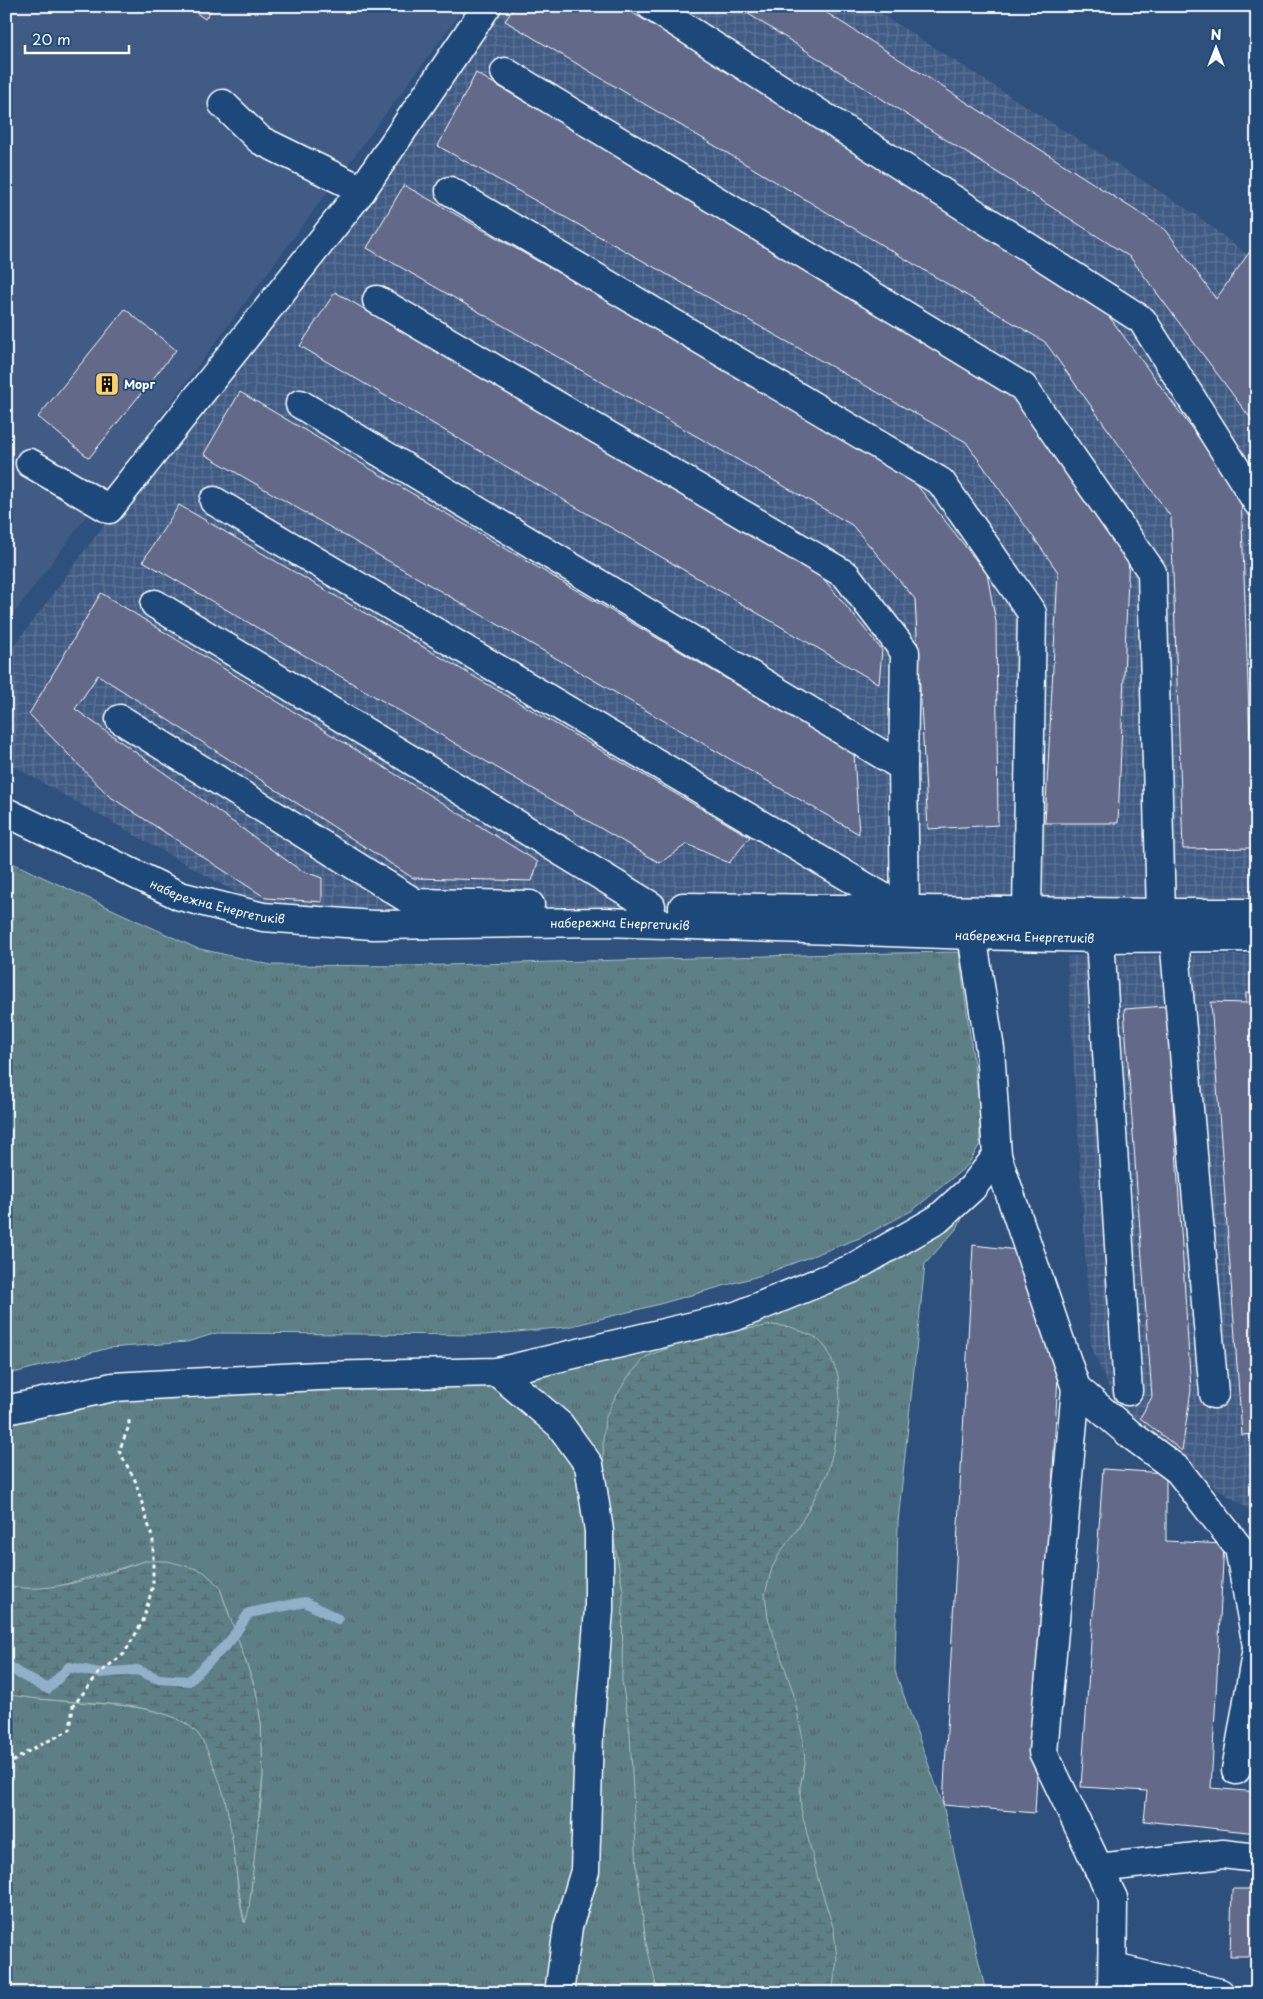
<svg xmlns="http://www.w3.org/2000/svg" width="1263" height="1999" viewBox="0 0 1263 1999" font-family="'Playpen Sans',sans-serif">
	<defs>
		<pattern id="industrial-grid" width="8" height="8" patternUnits="userSpaceOnUse" patternTransform="scale(1.25)"><rect width="8" height="8" fill="#415b84"/><path d="M0 4h8M4 0v8" fill="none" stroke="#5e7496"/></pattern>
		<pattern id="grass-tufts" width="24" height="20" patternUnits="userSpaceOnUse" patternTransform="scale(1.25)"><rect width="24" height="20" fill="#5b8086"/><path d="M3 7l-1-3M5 7V3M7 7l1-3M15 17l-1-3M17 17v-4M19 17l1-3" fill="none" stroke="#546669"/></pattern>
		<pattern id="wetland-marsh" width="20" height="14" patternUnits="userSpaceOnUse" patternTransform="scale(1.25)"><rect width="20" height="14" fill="#5b8086"/><path d="M1 5h8M5 5V1M11 12h8M15 12V8" fill="none" stroke="#546669"/></pattern>
	</defs>
	<rect width="100%" height="100%" fill="#2d507d"/>
	<filter id="ink" filterUnits="userSpaceOnUse"><feTurbulence type="fractalNoise" baseFrequency=".02" numOctaves="2"/><feDisplacementMap in="SourceGraphic" scale="10" xChannelSelector="R" yChannelSelector="G"/><feConvolveMatrix kernelMatrix="1 2 1 2 8 2 1 2 1" color-interpolation-filters="sRGB"/></filter>
	<g filter="url(#ink)">
		<!-- built -->
		<polygon fill="#415b84" points="6,6 466,6 6,624"/>
		<!-- industrial -->
		<g fill="url(#industrial-grid)">
			<polygon points="488,6 869,6 1195,214 1257,262 1257,906 265,909 6,762 6,657"/>
			<polygon points="1257,955 1257,1511 1250,1510 1182,1465 1121,1416 1091,1346 1067,956"/>
		</g>
		<!-- grass -->
		<g fill="url(#grass-tufts)" stroke="#adc0c2">
			<polygon points="6,860 196,948 271,965 409,966 838,954 959,952 980,1110 980,1144 968,1165 913,1210 862,1237 762,1275 656,1305 568,1327 485,1335 217,1333 187,1342 109,1348 6,1375"/>
			<path d="M971,1202L957,1228L925,1264L898,1522L895,1671L943,1805L986,1993H6V1694C21,1696 36,1699 51,1700C92,1705 166,1701 197,1732C207,1743 221,1783 225,1798C236,1839 234,1881 244,1922L251,1893L253,1858L261,1802L263,1774L261,1723L256,1691L219,1586L145,1561L49,1589H22L6,1586V1416L58,1405L430,1374L761,1305Z"/>
		</g>
		<!-- wetland -->
		<g fill="url(#wetland-marsh)" stroke="#adc0c2">
			<polygon points="773,1325 791,1327 815,1337 827,1349 838,1375 840,1399 834,1447 827,1474 799,1527 781,1551 772,1568 765,1594 768,1618 793,1692 803,1739 805,1763 800,1787 801,1809 818,1879 834,1930 837,1960 832,1993 658,1993 646,1943 637,1870 630,1733 622,1681 623,1591 614,1540 606,1510 604,1484 603,1439 605,1419 612,1403 628,1377 646,1357 678,1344 721,1333"/>
			<path d="M145,1561H168L203,1571L219,1586L256,1691L261,1723L263,1774L249,1909L245,1923C235,1882 235,1840 225,1799C221,1784 207,1744 197,1733C169,1701 91,1704 51,1700C36,1699 21,1697 6,1694V1586C53,1595 101,1575 145,1561Z"/>
		</g>
		<g fill="none" stroke-linecap="round" stroke-linejoin="round">
			<!-- stream -->
			<polyline stroke="#91b0c9" stroke-width="10" points="6,1663 18,1673 48,1689 69,1667 99,1673 137,1670 159,1679 189,1681 230,1641 249,1613 305,1602 338,1619"/>
		</g>
		<!-- building -->
		<g fill="#636a89" stroke="#fff">
			<polygon points="186,6 214,6 205,19"/>
			<polygon points="515,6 621,6 1085,284 1241,495 1254,848 1183,849 1171,517 1045,342 505,21"/>
			<polygon points="736,6 816,6 1166,230 1216,299 1251,250 1257,254 1257,427 1130,257"/>
			<polygon points="476,73 1006,384 1129,552 1118,823 1045,823 1058,572 966,442 438,146"/>
			<polygon points="404,185 905,470 987,574 996,622 998,825 928,829 915,599 852,525 367,248"/>
			<polygon points="335,292 818,572 882,650 879,684 300,346"/>
			<polygon points="125,309 176,350 89,458 38,417"/>
			<polygon points="240,392 854,754 859,834 204,454"/>
			<polygon points="179,505 750,837 729,863 687,844 660,863 143,561"/>
			<polygon points="101,593 538,862 532,881 413,878 98,675 75,709 300,870 322,878 322,902 266,898 109,796 29,714"/>
			<polygon points="1246,993 1257,993 1257,1434 1242,1435 1211,1002 1246,1003"/>
			<polygon points="1167,1006 1191,1390 1182,1451 1140,1418 1152,1397 1124,1009"/>
			<polygon points="973,1245 1018,1250 1058,1375 1035,1813 943,1805"/>
			<polygon points="1103,1469 1166,1473 1166,1541 1224,1544 1211,1788 1257,1792 1257,1833 1144,1821 1147,1791 1081,1787"/>
			<polygon points="1232,1889 1257,1889 1257,1956 1230,1956"/>
		</g>
		<g fill="none" stroke-linecap="round" stroke-linejoin="round">
			<defs>
				<g id="minor">
					<polyline points="651,6 1142,320 1257,502"/>
					<polyline points="505,72 1023,387 1152,572 1161,913 1257,913"/>
					<polyline points="223,104 260,140 362,190"/>
					<polyline points="450,191 941,482 1032,613 1027,911"/>
					<polyline points="377,300 846,575 905,652 903,767"/>
					<polyline points="300,404 903,767 905,910"/>
					<polyline points="30,463 109,509 362,190 487,6"/>
					<polyline points="214,501 903,909"/>
					<polyline points="155,604 651,906"/>
					<polyline points="120,719 415,903 530,905"/>
					<path id="s1" d="M6,812L180,896L263,917L373,925L605,922L972,935L1100,938L1257,937"/>
					<polyline points="683,907 1161,913"/>
					<polyline points="1100,938 1128,1391"/>
					<polyline points="1174,938 1214,1394"/>
					<polyline points="997,1156 1076,1388 1131,1435 1178,1470 1239,1548 1257,1646"/>
					<polyline points="497,1372 560,1425 589,1465 599,1531 599,1610 589,1733 585,1871 568,1927 560,1986 562,1993"/>
					<polyline points="1076,1388 1043,1752 1113,1898 1112,1993"/>
					<polyline points="6,1410 113,1387 318,1376 497,1372 736,1316 851,1269 938,1219 972,1188 997,1156 990,1049 972,935"/>
					<polyline points="1236,1770 1257,1648"/>
					<polyline points="1098,1868 1223,1854 1257,1858"/>
					<polyline points="1114,1968 1220,1993"/>
				</g>
			</defs>
			<!-- minor casing -->
			<use href="#minor" stroke="#fff" stroke-width="31"/>
			<!-- path -->
			<polyline stroke="#fff" stroke-width="3" stroke-dasharray="4 4" stroke-linecap="butt" points="6,1766 32,1749 70,1730 73,1706 99,1673 124,1654 143,1621 153,1585 153,1540 135,1480 119,1451 129,1426 129,1419"/>
			<!-- minor -->
			<use href="#minor" stroke="#1f4a7a" stroke-width="28"/>
		</g>
	</g>
	<!-- icons -->
	<defs>
		<symbol id="building-square" viewBox="-11 -11 22 22"><rect x="-9" y="-9" width="18" height="18" rx="4" fill="#ffd166" stroke="#1f4a7a"/><path d="M-4-6H4V6H1V3H-1V6H-4ZM-2.5-4.3h1.7v1.8h-1.7ZM.8-4.3h1.7v1.8H.8ZM-2.5-1h1.7V.8h-1.7ZM.8-1h1.7V.8H.8Z" fill="#111"/></symbol>
	</defs>
	<g fill-rule="evenodd">
		<use href="#building-square" x="93" y="370" width="28" height="28"/>
	</g>
	<g text-anchor="middle" dominant-baseline="central" stroke-width="4" stroke-linejoin="round" paint-order="stroke">
		<!-- poi labels -->
		<g font-size="12" font-weight="bold" fill="#fff" stroke="#1f4a7a" text-anchor="start">
			<text x="124" y="384">Морг</text>
		</g>
		<!-- street labels -->
		<g font-size="12" fill="#fff" stroke="#1f4a7a">
			<text stroke="none"><textPath href="#s1" startOffset="231">набережна Енергетиків</textPath></text>
			<text stroke="none"><textPath href="#s1" startOffset="636">набережна Енергетиків</textPath></text>
			<text stroke="none"><textPath href="#s1" startOffset="1041">набережна Енергетиків</textPath></text>
		</g>
	</g>
	<!-- margin -->
	<rect width="1263" height="1999" fill="none" stroke="#1f4a7a" stroke-width="25"/>
	<rect x="12" y="12" width="1238" height="1974" fill="none" stroke="#fff" stroke-width="2" filter="url(#ink)"/>
	<!-- north arrow -->
	<g transform="translate(1216 48)" stroke="#1f4a7a" stroke-width="4" paint-order="stroke">
	<path d="M0-4L9 19L0 12L-9 19Z" fill="#ffffff"/>
	<text y="-8" font-size="14" font-weight="bold" text-anchor="middle" fill="#ffffff">N</text>
	</g>
	<!-- scale -->
	<path d="M25 45v8h104v-8" fill="none" stroke="#ffffff" stroke-width="2.5"/>
	<text x="32" y="45" font-size="15" fill="#ffffff" stroke="#1f4a7a" stroke-width="4" paint-order="stroke">20 m</text>
</svg>
